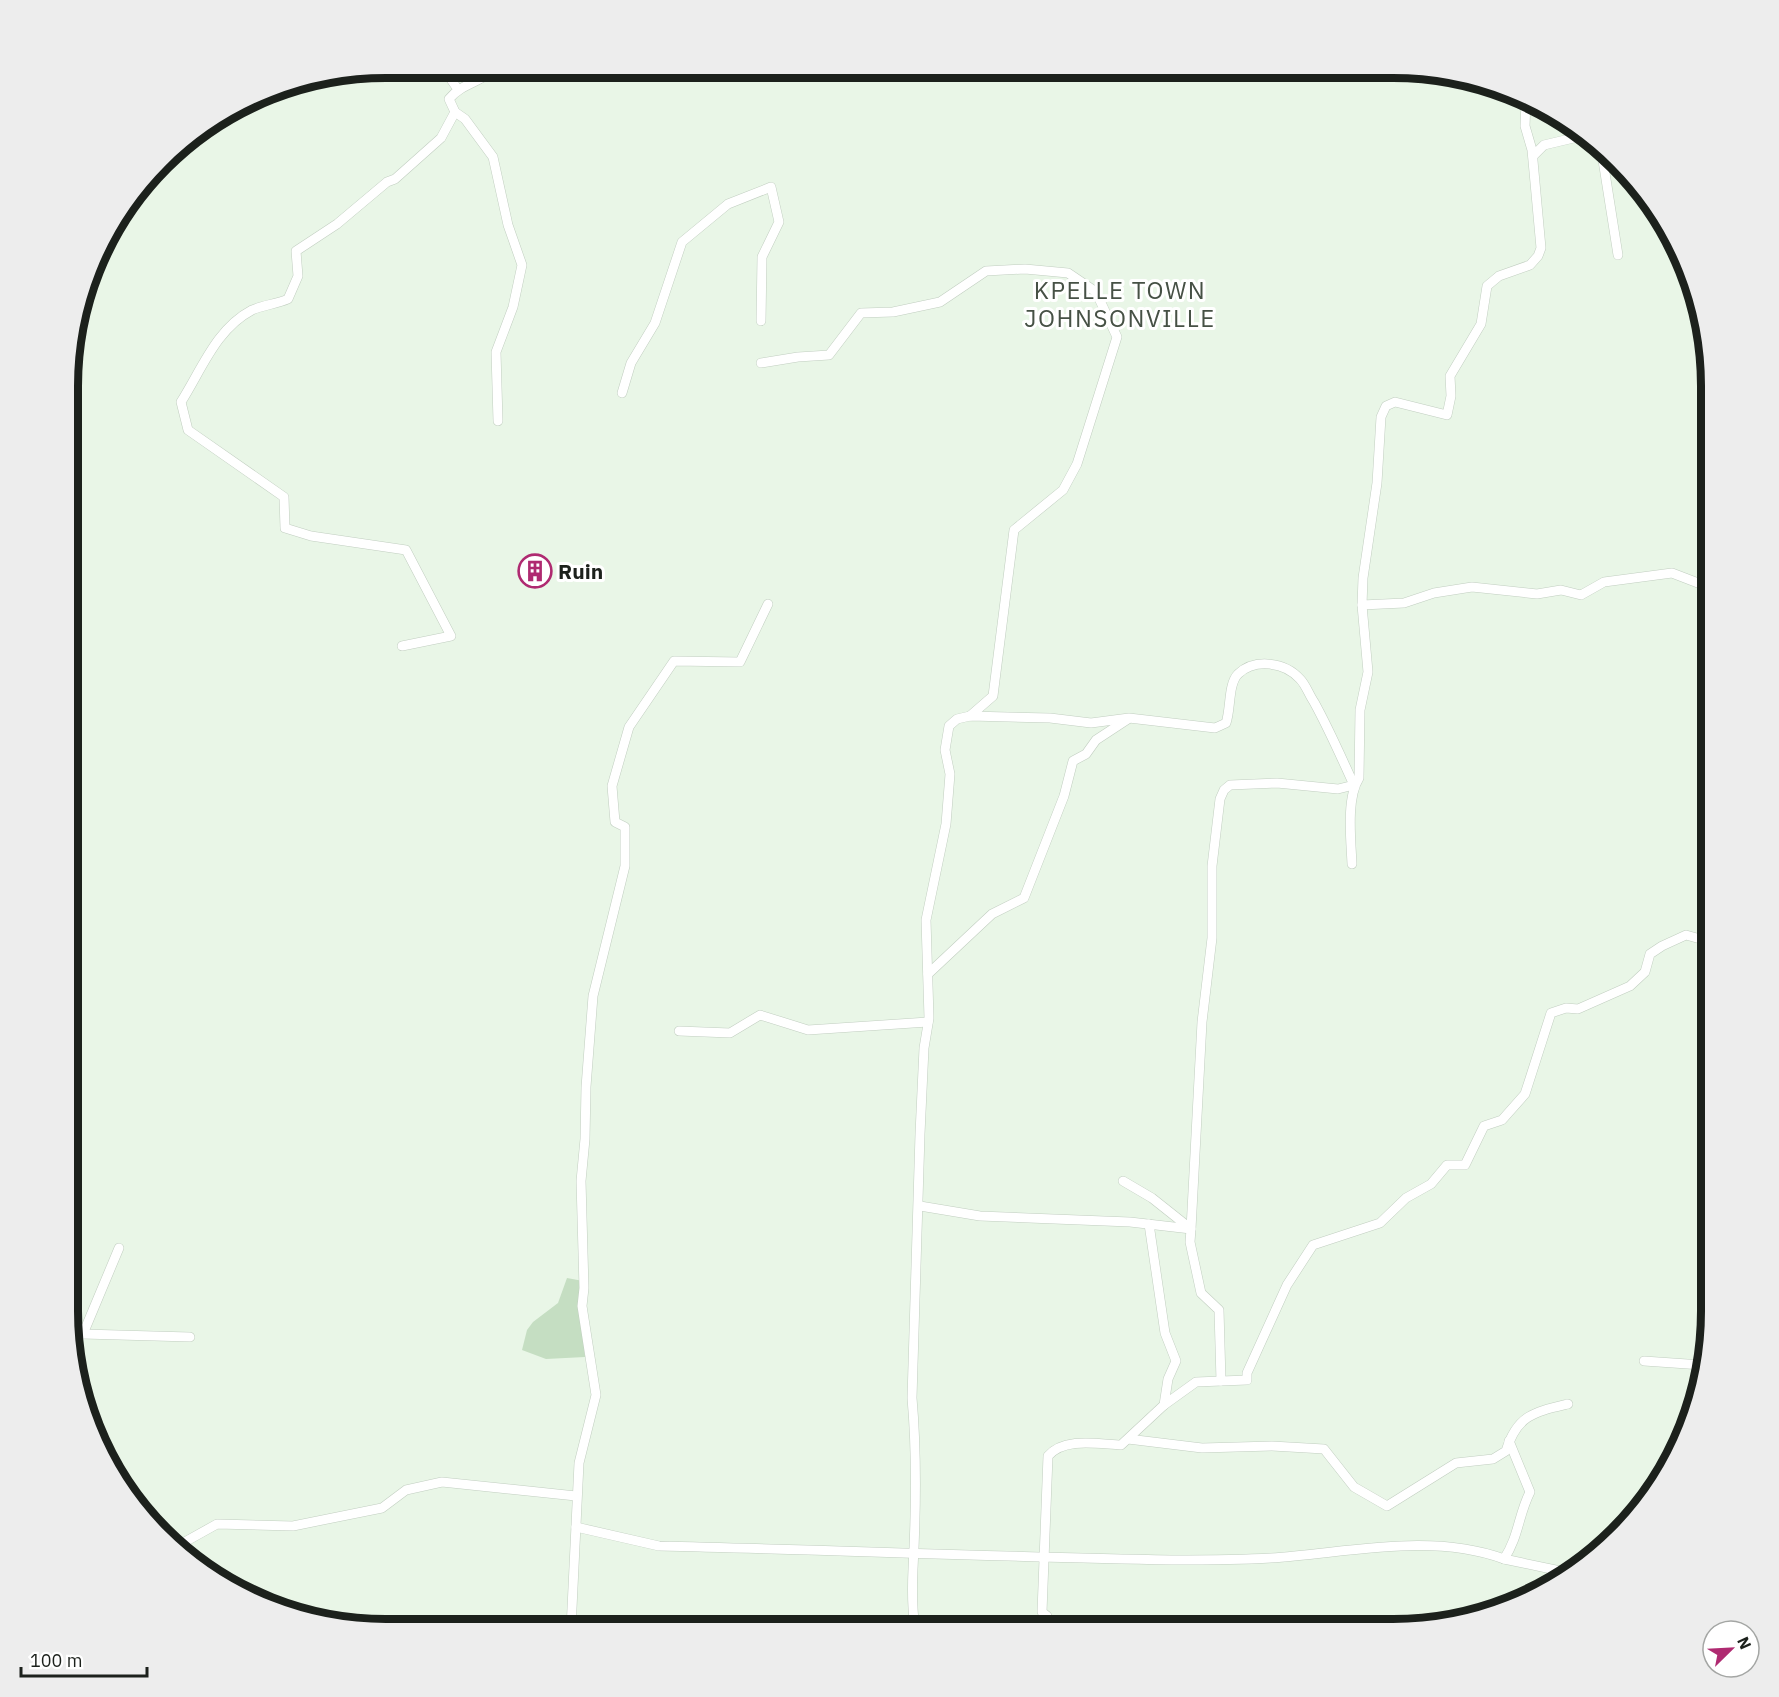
<svg xmlns="http://www.w3.org/2000/svg" width="1779" height="1697" viewBox="0 0 1779 1697" font-family="'IBM Plex Sans',sans-serif">
	<rect width="100%" height="100%" fill="#e9f6e7"/>
	<!-- green -->
	<polygon fill="#c5dec2" points="567,1278 583,1281 581,1306 585,1357 546,1359 522,1350 527,1330 533,1322 558,1303"/>
	<g fill="none" stroke-linecap="round" stroke-linejoin="round">
		<defs>
			<g id="minor">
				<polyline points="443,68 457,88"/>
				<path d="M496,68C482,82 462,83 449,99L455,112L465,119L493,157L508,225L522,265L513,307L496,352L498,421"/>
				<polyline points="1602,154 1618,255"/>
				<polyline points="1533,156 1544,145 1582,136"/>
				<polyline points="761,363 798,357 829,355 861,313 893,312 940,302 986,271 1025,269 1068,273 1096,292 1117,337 1077,464 1063,490 1014,530 993,696 970,716"/>
				<polyline points="622,393 631,363 655,323 682,242 728,204 771,187 779,222 762,257 761,321"/>
				<polyline points="1362,605 1404,603 1434,593 1472,587 1537,594 1561,590 1581,595 1604,582 1672,573 1711,588"/>
				<path d="M402,646L451,636L406,550L311,536L285,528L284,497L188,430L181,402C202,369 216,329 252,310C263,305 277,304 288,299L298,276L296,251L337,224L387,182L395,179L441,138L455,112"/>
				<path d="M1352,864C1351,841 1346,798 1359,778L1360,710L1368,672L1362,605L1363,578L1377,483L1381,417L1386,406L1395,402L1447,415L1451,396L1450,376L1481,324L1487,286L1499,276L1530,265L1538,256L1541,248L1532,150L1525,126L1526,101"/>
				<polyline points="928,974 992,914 1024,898 1064,796 1073,761 1086,754 1096,740 1128,719"/>
				<polyline points="679,1031 730,1033 760,1015 808,1030 928,1022"/>
				<polyline points="1123,1181 1152,1198 1191,1229 1190,1242 1201,1293 1219,1310 1221,1381"/>
				<polyline points="920,1206 980,1216 1130,1222 1191,1229 1202,1022 1212,938 1212,866 1220,799 1224,790 1230,785 1277,783 1338,789 1354,785"/>
				<polyline points="83,1334 190,1337"/>
				<polyline points="69,1335 83,1334 119,1248"/>
				<polyline points="1644,1361 1702,1365"/>
				<polyline points="1164,1405 1196,1382 1247,1380 1247,1373 1287,1285 1313,1245 1380,1223 1406,1198 1431,1184 1447,1165 1465,1165 1484,1126 1502,1120 1525,1094 1551,1013 1566,1008 1578,1009 1630,986 1645,972 1650,954 1662,946 1686,935 1711,942"/>
				<path d="M1128,1439L1202,1448L1272,1446L1324,1449L1354,1487L1387,1506L1456,1463L1493,1459L1506,1451C1517,1415 1534,1412 1568,1404"/>
				<path d="M576,1527L659,1546C830,1550 1001,1557 1171,1560C1204,1560 1238,1560 1271,1558C1347,1553 1431,1532 1504,1559C1519,1536 1518,1516 1530,1492L1509,1441"/>
				<polyline points="174,1548 217,1524 293,1526 382,1508 406,1490 442,1482 576,1496"/>
				<polyline points="1504,1559 1570,1573"/>
				<path d="M1047,1616L1042,1612L1048,1456C1064,1437 1098,1444 1121,1445L1164,1405L1168,1379L1176,1361L1165,1333L1149,1224"/>
				<polyline points="571,1629 579,1463 596,1395 582,1306 584,1288 581,1181 585,1139 586,1087 593,996 625,866 625,827 615,822 612,786 629,727 674,661 740,662 768,604"/>
				<path d="M915,1629C912,1608 912,1590 913,1569C916,1513 917,1454 912,1398L920,1134L924,1048L929,1018L926,920L946,824L950,774L945,750L949,726L957,719L970,716L1050,718L1091,723L1129,718L1215,728L1226,723C1231,709 1228,684 1238,674C1255,658 1285,662 1300,679C1306,685 1309,695 1314,702C1329,729 1341,757 1354,785"/>
			</g>
		</defs>
		<!-- minor casing -->
		<use href="#minor" stroke="#c1cec0" stroke-width="10"/>
		<!-- minor -->
		<use href="#minor" stroke="#fff" stroke-width="9"/>
	</g>
	<!-- icons -->
	<defs>
		<symbol id="building-ring" viewBox="-11 -11 22 22"><circle r="9.5" fill="#fff" stroke="#af2a71" stroke-width="1.5"/><path d="M-4-6H4V6H1V3H-1V6H-4ZM-2.5-4.3h1.7v1.8h-1.7ZM.8-4.3h1.7v1.8H.8ZM-2.5-1h1.7V.8h-1.7ZM.8-1h1.7V.8H.8Z" fill="#af2a71"/></symbol>
	</defs>
	<g fill-rule="evenodd">
		<use href="#building-ring" x="516" y="552" width="38" height="38"/>
	</g>
	<g text-anchor="middle" dominant-baseline="central" stroke-width="6" stroke-linejoin="round" paint-order="stroke">
		<!-- poi labels -->
		<g font-size="21" font-weight="bold" fill="#1c211c" stroke="#fff" text-anchor="start">
			<text x="558" y="571">Ruin</text>
		</g>
		<!-- quarter labels -->
		<g font-size="24" letter-spacing="1.5" fill="#465145" stroke="#fff">
			<text x="1120" y="290">KPELLE TOWN<tspan x="1120" dy="28">JOHNSONVILLE</tspan></text>
		</g>
	</g>
	<!-- crop -->
	<path d="M0 0H1779V1697H0ZM386 78H1393A308 308 0 0 1 1701 386V1311A308 308 0 0 1 1393 1619H386A308 308 0 0 1 78 1311V386A308 308 0 0 1 386 78Z" fill="#ededed" fill-rule="evenodd"/>
	<path fill="none" stroke="#1c211c" stroke-width="8" d="M386 78H1393A308 308 0 0 1 1701 386V1311A308 308 0 0 1 1393 1619H386A308 308 0 0 1 78 1311V386A308 308 0 0 1 386 78Z"/>
	<!-- north arrow -->
	<g transform="translate(1731 1649) rotate(66)"><circle r="28" fill="#ffffff" stroke="#a4a6a4" stroke-width="1.5"/>
	<path d="M0-4.5L10 22L0 15L-10 22Z" fill="#af2a71"/>
	<text y="-9" font-size="16" font-weight="bold" text-anchor="middle" fill="#1c211c">N</text>
	</g>
	<!-- scale -->
	<path d="M21 1667v9h126v-9" fill="none" stroke="#1c211c" stroke-width="3"/>
	<text x="30" y="1667" font-size="18" fill="#1c211c" stroke="#ffffff" stroke-width="4.5" paint-order="stroke">100 m</text>
</svg>
